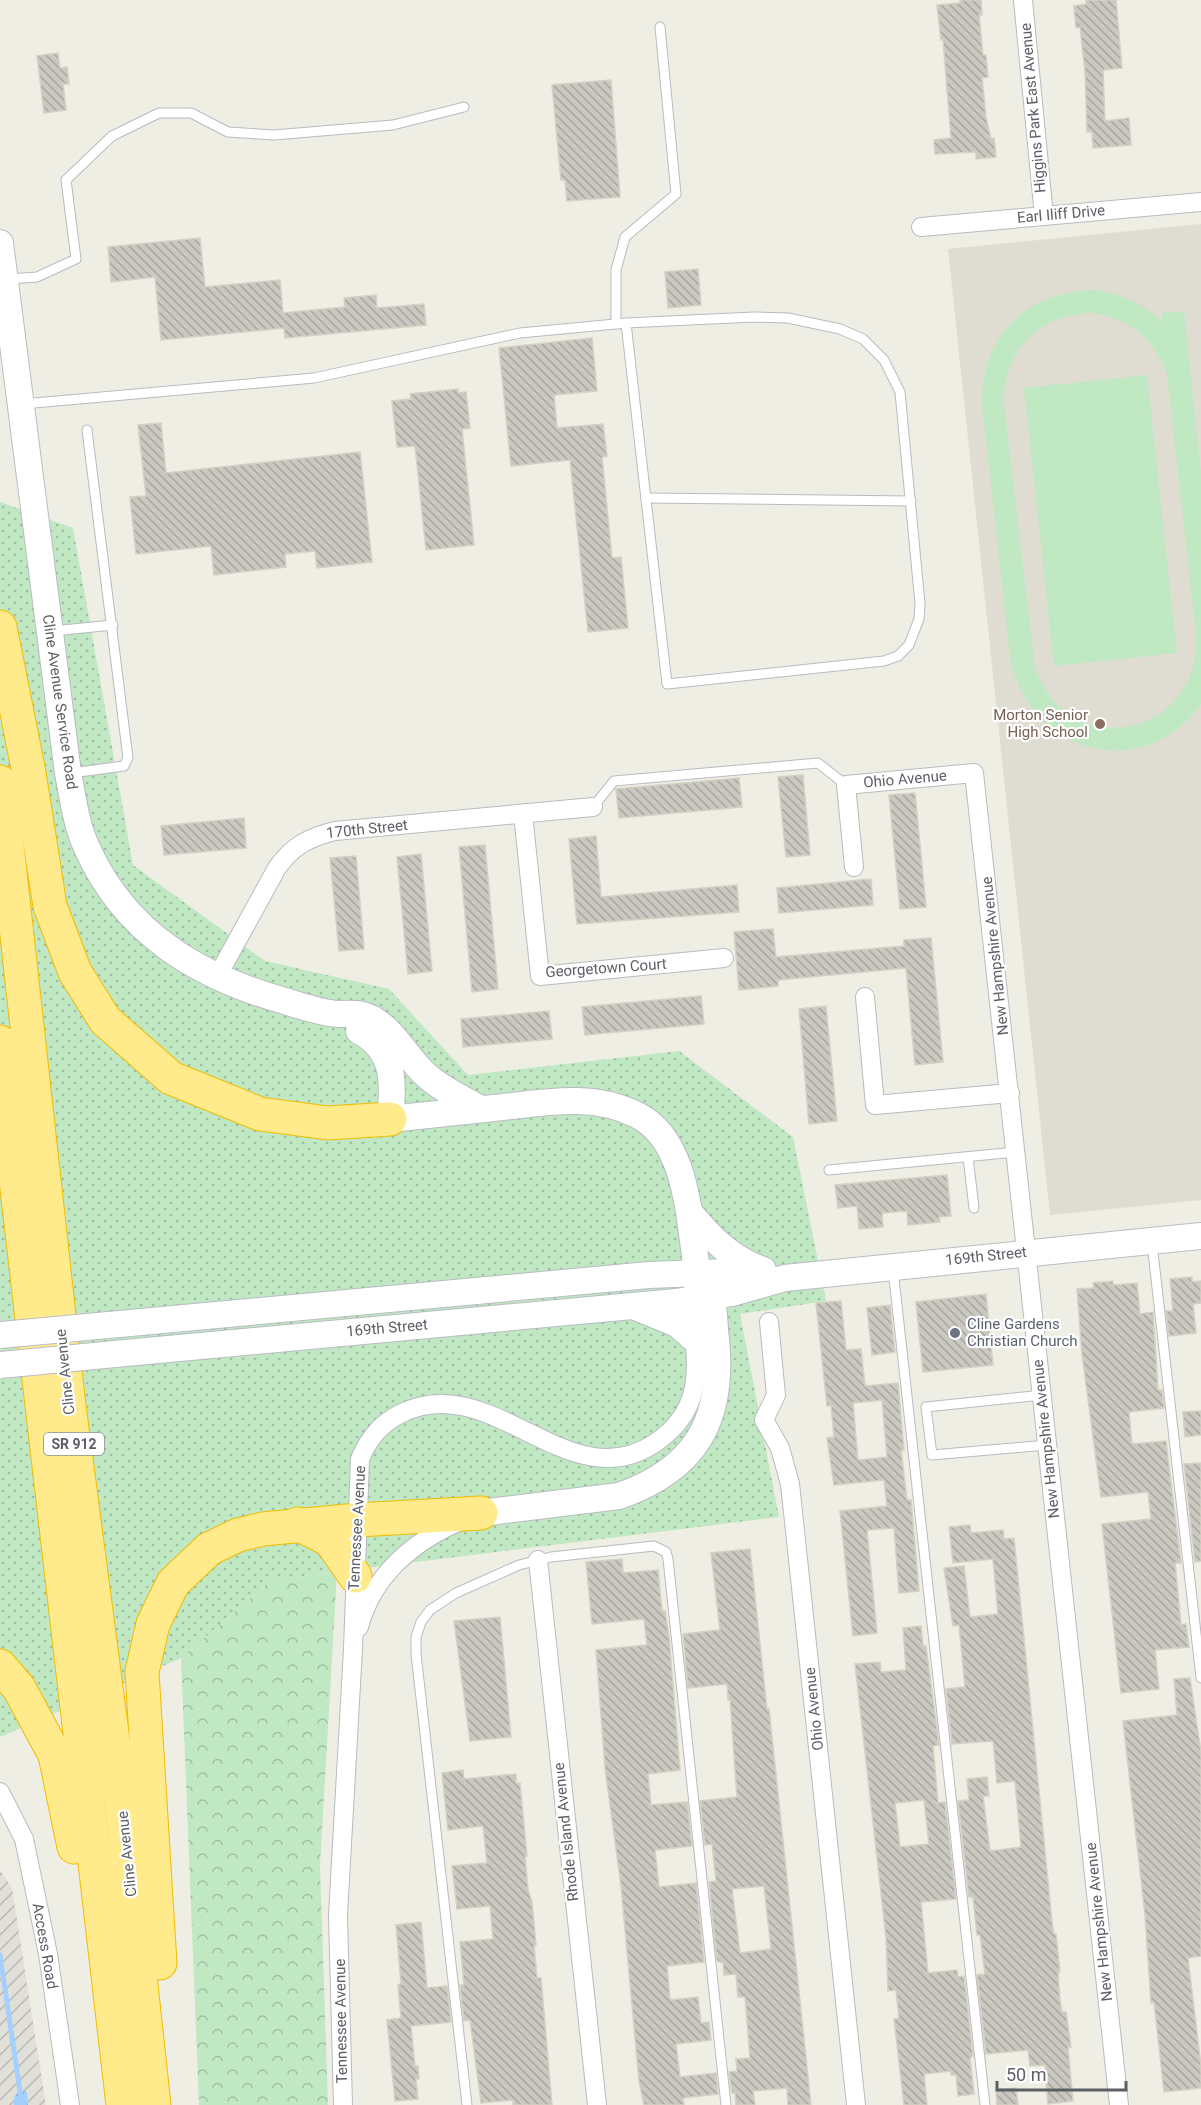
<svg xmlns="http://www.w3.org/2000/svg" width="1201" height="2105" viewBox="0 0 1201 2105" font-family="Roboto,sans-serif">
	<defs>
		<pattern id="industrial-furrows" width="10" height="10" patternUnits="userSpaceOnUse" patternTransform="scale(1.5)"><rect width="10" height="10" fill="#e0dfd8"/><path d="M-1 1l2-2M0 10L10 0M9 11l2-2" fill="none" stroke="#b9b8b3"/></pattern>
		<pattern id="grass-dots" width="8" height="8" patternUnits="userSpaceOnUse" patternTransform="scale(1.5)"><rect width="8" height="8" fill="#c0e8c3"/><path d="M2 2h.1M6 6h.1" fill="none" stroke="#9fbfa2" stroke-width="1.8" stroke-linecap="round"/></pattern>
		<pattern id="forest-crowns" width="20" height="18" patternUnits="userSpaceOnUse" patternTransform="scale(1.5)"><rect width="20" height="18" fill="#c0e8c3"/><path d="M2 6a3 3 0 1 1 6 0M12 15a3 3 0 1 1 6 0" fill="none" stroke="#9fbfa2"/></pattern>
		<pattern id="water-waves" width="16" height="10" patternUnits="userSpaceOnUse" patternTransform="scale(1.5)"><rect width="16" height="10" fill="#a4d0ff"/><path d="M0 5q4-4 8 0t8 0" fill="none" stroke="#89acd2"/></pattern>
		<pattern id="building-back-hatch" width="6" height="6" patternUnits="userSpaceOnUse" patternTransform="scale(1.5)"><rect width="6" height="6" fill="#cac8c1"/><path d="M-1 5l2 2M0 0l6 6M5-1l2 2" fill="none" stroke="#a7a6a0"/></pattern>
	</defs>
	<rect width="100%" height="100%" fill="#efeee4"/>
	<!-- industrial -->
	<polygon fill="url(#industrial-furrows)" points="0,1870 12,1888 46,2105 0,2105"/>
	<!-- education -->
	<polygon fill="#dfddd2" points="1201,224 1201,1200 1050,1215 948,249"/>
	<!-- grass -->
	<polygon fill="url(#grass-dots)" points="0,502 73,528 133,865 265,961 389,989 468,1075 679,1051 793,1137 826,1301 740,1314 779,1517 271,1580 181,1658 0,1737"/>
	<!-- forest -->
	<polygon fill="url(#forest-crowns)" points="337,1572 320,1865 328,2105 199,2105 181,1658 271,1580"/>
	<!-- garden -->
	<g fill="#c0e8c3" fill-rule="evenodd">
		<path d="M1094,290C1121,294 1143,303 1162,322V313L1184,311L1201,474V704C1143,786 1029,753 1010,658L982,404C981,335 1026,292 1094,290ZM1092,313C1130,318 1154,339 1167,375L1196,635C1201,737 1071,764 1035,669L1004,403C1003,350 1040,314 1092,313Z"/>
		<polygon points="1147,375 1177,653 1054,666 1024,388"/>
	</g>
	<!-- water -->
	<polygon fill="url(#water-waves)" points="18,2091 27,2092 28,2105 14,2105 14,2098"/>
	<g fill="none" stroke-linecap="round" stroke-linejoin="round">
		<!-- stream -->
		<polyline stroke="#a4d0ff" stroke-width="5" points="0,1955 22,2105"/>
	</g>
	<!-- building -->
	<g fill="url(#building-back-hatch)" stroke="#d4d0c2" stroke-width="1.5" fill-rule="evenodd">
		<polygon points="960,0 981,0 982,15 979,15 983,55 986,55 988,77 982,78 986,117 991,139 994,138 996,157 976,159 976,152 935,154 934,140 951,138 943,40 941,40 937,5 960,3"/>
		<polygon points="1086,0 1116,0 1122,68 1103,70 1105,121 1129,118 1131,145 1093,148 1092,132 1087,132 1085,72 1080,27 1076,28 1074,6 1086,4"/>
		<polygon points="58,53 60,68 67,67 69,84 63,84 66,110 44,113 37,56"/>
		<polygon points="611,80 620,197 567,201 565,180 561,180 552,85"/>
		<polygon points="200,238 205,287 280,280 283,313 345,307 344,298 376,295 377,308 424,304 426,325 285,338 284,328 161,340 155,277 111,282 108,247"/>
		<polygon points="698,269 701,305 668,308 665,272"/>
		<polygon points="592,338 597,391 554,395 557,428 603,424 607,456 602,457 612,558 621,557 628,628 588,632 570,460 511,466 499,348"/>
		<polygon points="458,389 458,393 466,392 470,428 462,429 474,545 426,550 415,446 397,447 392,401 411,399 410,394"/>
		<polygon points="161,423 166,473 360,452 372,562 317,568 315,551 285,554 286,567 214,575 211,546 136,554 130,497 146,496 138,425"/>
		<polygon points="803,775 810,855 786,857 778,777"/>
		<polygon points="739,778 742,807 619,818 616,789"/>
		<polygon points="915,793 926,907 900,909 889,795"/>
		<polygon points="244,818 246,848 164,855 161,826"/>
		<polygon points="596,836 601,897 737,885 739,912 577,924 569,839"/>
		<polygon points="485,845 498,989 472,992 459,847"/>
		<polygon points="421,854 432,971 408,974 397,857"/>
		<polygon points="356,856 364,949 339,951 330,858"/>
		<polygon points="871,879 873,905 779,913 777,888"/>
		<polygon points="773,929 776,957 904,946 904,940 931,938 943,1062 915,1065 906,968 778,980 778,986 739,990 734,932"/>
		<polygon points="701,996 704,1024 585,1035 582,1007"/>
		<polygon points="826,1006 837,1121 809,1124 799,1009"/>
		<polygon points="549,1011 552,1039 463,1047 461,1019"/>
		<polygon points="947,1175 951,1216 939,1217 940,1222 908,1225 907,1211 882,1213 883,1227 859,1229 857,1206 838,1208 835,1185"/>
		<polygon points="1192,1277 1192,1282 1201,1281 1201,1303 1193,1304 1196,1333 1169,1336 1166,1311 1173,1311 1170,1279"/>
		<polygon points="1113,1281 1113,1285 1137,1283 1140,1314 1153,1312 1158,1390 1162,1390 1164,1408 1129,1412 1132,1444 1166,1441 1181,1563 1175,1563 1181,1625 1186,1624 1189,1647 1155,1650 1159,1689 1121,1693 1102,1524 1151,1519 1148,1492 1101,1497 1082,1354 1077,1289 1094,1288 1093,1283"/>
		<polygon points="986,1294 993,1365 923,1372 916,1302"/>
		<path d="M841,1301L846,1350L861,1349L865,1386L898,1383L904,1450H901L907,1500H911L919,1591L899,1593L894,1528L867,1530L877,1633L853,1636L840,1511L887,1506L884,1480L834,1485L827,1438L834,1437L831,1405L827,1406L816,1303ZM882,1400L887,1457L858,1460L853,1403Z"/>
		<polygon points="890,1305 895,1352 872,1355 867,1308"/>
		<polygon points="1201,1411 1201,1435 1185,1437 1183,1412"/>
		<polygon points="1201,1463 1201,1561 1195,1562 1184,1464"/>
		<polygon points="970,1525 971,1533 1003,1530 1004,1539 1014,1538 1052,1922 1054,1934 1056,1934 1060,1972 1058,1972 1060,2001 1062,2012 1066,2012 1071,2047 1068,2048 1073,2101 1048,2104 1045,2065 1030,2066 1028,2050 986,2054 977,1975 985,1974 980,1935 977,1935 973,1897 969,1897 958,1801 969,1800 967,1779 987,1777 989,1796 983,1796 990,1851 1021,1847 1015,1781 997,1783 993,1741 952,1744 946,1689 965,1687 959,1625 953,1626 944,1568 964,1566 970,1617 998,1614 993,1559 953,1563 949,1527"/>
		<path d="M750,1549L767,1710L769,1709L811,2105H788L787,2088L753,2091L755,2105H736L735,2093H732L729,2072L737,2071L736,2059L750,2058L745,1997H738L736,1974L724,1975L723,1963L717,1961L709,1882L716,1881L712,1844L705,1845L700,1801L737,1797L730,1699L728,1700L727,1684L688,1688L683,1634L720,1630L711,1553ZM764,1886L771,1949L740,1953L732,1889Z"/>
		<polygon points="622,1559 623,1573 658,1570 662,1611 665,1611 669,1636 680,1770 648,1774 651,1805 687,1802 692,1846 655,1850 659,1887 696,1883 704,1962 667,1966 670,2000 698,1997 701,2023 709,2022 711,2040 676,2044 680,2077 716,2073 718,2094 683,2098 684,2105 644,2105 639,2081 621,1886 605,1768 596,1650 647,1645 644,1619 592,1624 586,1562"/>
		<polygon points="500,1617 511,1737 470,1741 454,1621"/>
		<path d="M921,1626L923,1646H926L939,1745L933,1746L938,1803L945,1802L956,1899L921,1902L928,1973L957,1970L958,1977L964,1976L973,2056L970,2058L974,2094L958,2096L956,2075H951V2071L924,2074L927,2105H904L894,2019L899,2018L896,1990L888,1991L886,1937L855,1664L880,1662L881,1672L906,1670L903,1628ZM924,1800L929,1844L900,1847L895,1803Z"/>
		<polygon points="1190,1678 1201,1752 1201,1956 1188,1958 1201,2066 1201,2088 1164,2092 1154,2002 1151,2003 1145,1915 1123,1721 1177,1715 1174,1679"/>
		<polygon points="463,1770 464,1779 516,1774 516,1783 520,1783 527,1856 525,1856 528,1890 532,1902 536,1945 534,1946 537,1978 541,1978 552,2105 513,2105 513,2100 481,2103 470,2020 464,2021 460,1985 464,1985 460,1942 493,1939 490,1906 457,1909 452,1866 487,1863 483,1826 448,1830 442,1773"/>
		<polygon points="421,1922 427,1988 447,1986 451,2022 411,2026 415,2066 418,2066 419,2079 416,2079 418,2099 395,2101 387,2020 401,2018 398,1985 401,1984 396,1925"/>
		<polygon points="1016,2088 1018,2105 997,2105 996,2090"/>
	</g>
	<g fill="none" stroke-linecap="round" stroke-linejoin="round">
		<defs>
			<g id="lane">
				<polyline points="8,279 37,277 76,259 66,180 112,136 159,113 191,113 228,132 274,135 393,125 464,107"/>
				<polyline points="616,324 616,270 625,237 676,194 660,27"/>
				<polyline points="23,404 314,378 520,333 626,323 754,317 788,318 840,329 863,339 884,360 900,392 920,604 919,619 909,645 898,656 884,661 667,684 626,323"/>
				<polyline points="646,498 911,501"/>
				<polyline points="53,631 113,625"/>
				<polyline points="71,773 124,766 128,758 87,430"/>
				<polyline points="593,807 614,781 818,763 846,785"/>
				<polyline points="968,1157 974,1208"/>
				<polyline points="829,1170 1016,1152"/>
				<polyline points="1152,1243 1201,1678"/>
				<polyline points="893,1269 985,2105"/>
				<polyline points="1042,1395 926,1407 932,1455 1047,1445"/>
				<polyline points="467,2105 416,1654 416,1637 421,1622 430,1610 456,1593 519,1565 551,1557 654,1546 666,1552 668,1559 726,2105"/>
			</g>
			<g id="street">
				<polyline points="1023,0 1044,216"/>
				<polyline points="921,227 1201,202"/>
				<polyline points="523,814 540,976 724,958"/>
				<polyline points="854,867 846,785 974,773 1119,2105"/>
				<path d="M217,977L277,868C292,846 310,837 335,831L593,807"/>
				<polyline points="865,997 875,1105 1010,1093"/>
				<polyline points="769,1322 776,1395 764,1420 780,1448 790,1484 856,2105"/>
				<polyline points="538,1560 597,2105"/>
				<path d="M359,1627C372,1577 412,1542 458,1522"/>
				<polyline points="0,1792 24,1839 48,1954 70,2105"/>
				<path d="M343,2105L338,1915L353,1649L360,1459C369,1438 381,1423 402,1413C492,1369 569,1501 655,1443C710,1406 695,1358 691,1300L693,1289"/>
			</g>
			<g id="secondary">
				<path d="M0,243L68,773C73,798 76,825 87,848C125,933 198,977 285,1001C301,1006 322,1013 338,1014C352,1014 360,1012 373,1019C396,1033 407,1058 426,1075C441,1089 463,1099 481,1109"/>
				<path d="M359,1031C395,1049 394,1083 390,1119C425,1115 459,1112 494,1108C542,1103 592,1092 637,1115C688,1140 689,1221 697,1270C699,1280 708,1288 711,1298C715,1310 714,1326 716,1339C724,1419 697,1469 619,1496L481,1513"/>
				<path d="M690,1213C711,1238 731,1259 763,1270"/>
				<polyline points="638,1308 677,1324 693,1338"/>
				<polyline points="130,1323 649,1275 725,1272 768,1279"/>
				<polyline points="136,1352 676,1302 732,1293 785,1278 1201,1236"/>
			</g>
			<g id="highway">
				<polyline points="0,627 29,773 50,906 75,972 105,1020 171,1078 260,1114 328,1123 390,1119"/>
				<polyline points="0,782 69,1406 122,1809 154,2105"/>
				<polyline points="0,1042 123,2105"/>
				<polyline points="298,1524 330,1540 355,1576"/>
				<polyline points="0,1666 19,1688 55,1755 74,1847"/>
				<polyline points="160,1963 142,1672 153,1624 173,1583 209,1549 238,1535 263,1529 357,1520 481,1513"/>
			</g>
		</defs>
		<!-- lane casing -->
		<use href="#lane" stroke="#b9bbc1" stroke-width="11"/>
		<!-- street casing -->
		<use href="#street" stroke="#b9bbc1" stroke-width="20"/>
		<!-- secondary casing -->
		<use href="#secondary" stroke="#babcc3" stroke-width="28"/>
		<!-- highway casing -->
		<use href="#highway" stroke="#f3bb00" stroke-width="35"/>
		<!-- lane -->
		<use href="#lane" stroke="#fff" stroke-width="9"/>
		<!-- street -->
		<use href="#street" stroke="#fff" stroke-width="18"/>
		<!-- secondary -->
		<use href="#secondary" stroke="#fff" stroke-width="26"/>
		<!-- highway -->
		<use href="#highway" stroke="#ffeb8b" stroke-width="33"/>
		<defs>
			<g id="secondary-bridge">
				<polyline points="0,1335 130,1323"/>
				<polyline points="0,1365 136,1352"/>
			</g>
		</defs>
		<!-- secondary-bridge casing -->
		<use href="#secondary-bridge" stroke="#babcc3" stroke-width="28" stroke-linecap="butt"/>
		<!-- secondary-bridge -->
		<use href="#secondary-bridge" stroke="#fff" stroke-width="26"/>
	</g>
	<!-- markers -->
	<circle fill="#8d6e63" stroke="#fff" stroke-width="2" cx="1100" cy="724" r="6"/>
	<circle fill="#6b7280" stroke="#fff" stroke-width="2" cx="955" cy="1333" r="6"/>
	<g text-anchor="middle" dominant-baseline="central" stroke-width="4.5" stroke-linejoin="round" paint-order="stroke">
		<!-- shield labels -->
		<rect fill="#fff" stroke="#8d8f93" stroke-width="1.5" x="44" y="1433" width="60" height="22" rx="4.5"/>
		<g font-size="14" font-weight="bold" fill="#5c5f65">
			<text x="74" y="1444">SR 912</text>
		</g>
		<!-- street labels -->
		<g font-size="15" fill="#5c5f65" stroke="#fff">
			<text transform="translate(1033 108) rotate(-95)">Higgins Park East Avenue</text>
			<text transform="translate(1061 214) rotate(-5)">Earl Iliff Drive</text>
			<text transform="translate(60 702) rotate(82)">Cline Avenue Service Road</text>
			<text transform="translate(905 779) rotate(-5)">Ohio Avenue</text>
			<text transform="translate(367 829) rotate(-6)">170th Street</text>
			<text transform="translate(995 956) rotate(-96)">New Hampshire Avenue</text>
			<text transform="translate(606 968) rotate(-4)">Georgetown Court</text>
			<text transform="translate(986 1256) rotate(-6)">169th Street</text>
			<text transform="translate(387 1328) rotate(-5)">169th Street</text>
			<text transform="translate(65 1372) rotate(-96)">Cline Avenue</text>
			<text transform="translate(1046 1439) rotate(-96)">New Hampshire Avenue</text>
			<text transform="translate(357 1528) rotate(-87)">Tennessee Avenue</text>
			<text transform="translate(814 1709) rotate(-96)">Ohio Avenue</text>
			<text transform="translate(566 1832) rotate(-96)">Rhode Island Avenue</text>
			<text transform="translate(127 1854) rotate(-96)">Cline Avenue</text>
			<text transform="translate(1099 1922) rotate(-96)">New Hampshire Avenue</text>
			<text transform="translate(45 1946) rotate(80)">Access Road</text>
			<text transform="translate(341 2021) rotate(-91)">Tennessee Avenue</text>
		</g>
		<!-- education labels -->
		<g font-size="15" fill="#785e54" stroke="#fff" text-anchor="end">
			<text x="1088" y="715">Morton Senior<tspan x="1088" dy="17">High School</tspan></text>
		</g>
		<!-- worship labels -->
		<g font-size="15" fill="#5b616d" stroke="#fff" text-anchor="start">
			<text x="967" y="1324">Cline Gardens<tspan x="967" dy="17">Christian Church</tspan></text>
		</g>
	</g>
	<!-- scale -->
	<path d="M997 2081v9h129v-9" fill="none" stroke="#5c5f65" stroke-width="3"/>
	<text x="1006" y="2081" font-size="18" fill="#5c5f65" stroke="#ffffff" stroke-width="4.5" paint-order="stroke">50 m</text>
</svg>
